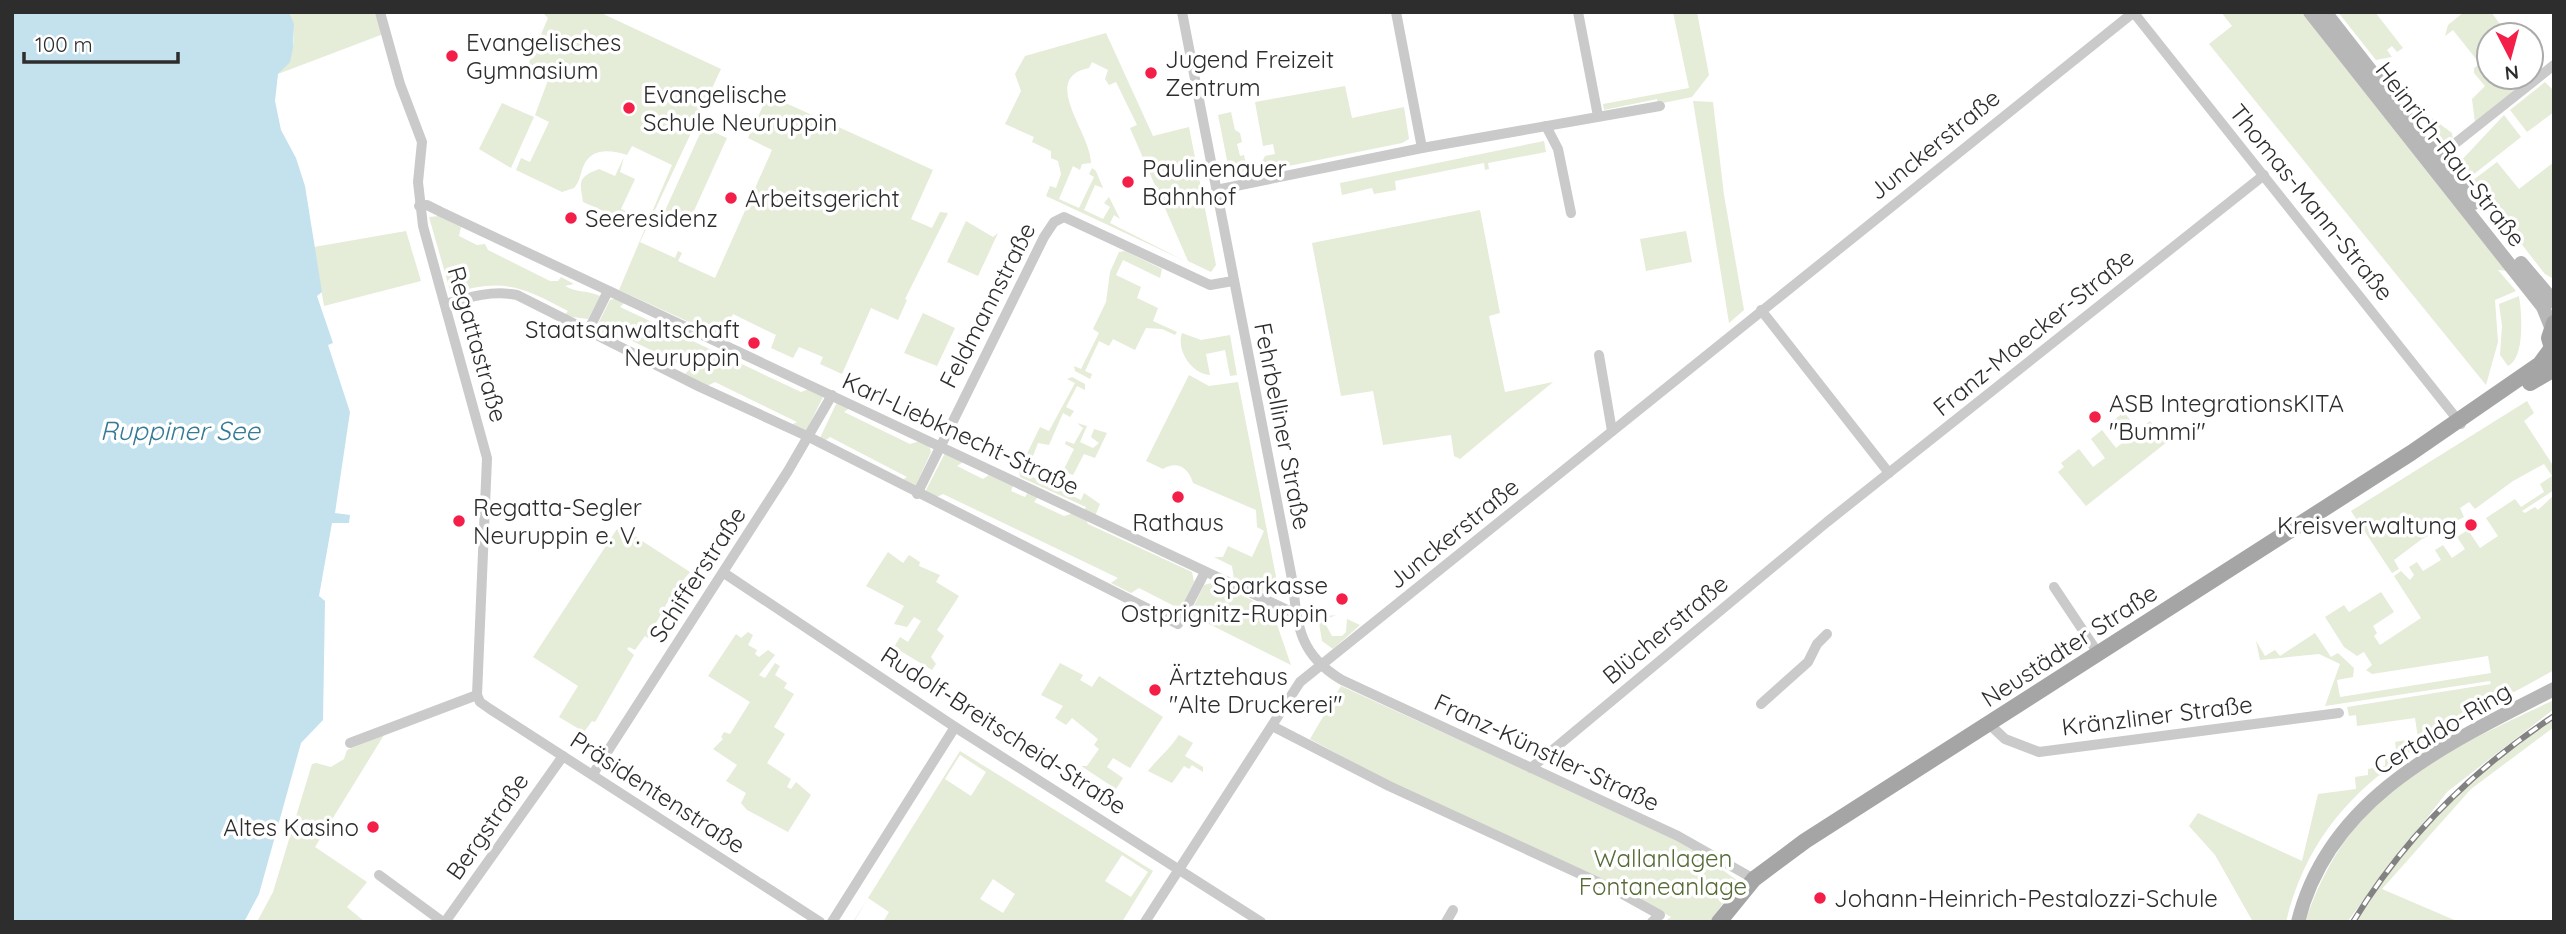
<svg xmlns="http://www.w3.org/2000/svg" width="2566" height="934" viewBox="0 0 2566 934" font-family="Quicksand,sans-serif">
	<rect width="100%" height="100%" fill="#fff"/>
	<!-- green -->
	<g fill="#e5ecd8" fill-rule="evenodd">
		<path d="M289,12H380L386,33L278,74C295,57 298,35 289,12Z"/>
		<path d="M542,12H599L721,69L640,242L675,258L678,251L682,253L678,261L715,278L772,150L748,138L768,95L933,170L911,219L932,228L940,212L948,213L905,299L907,300L898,320L871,308L842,374L820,364L823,357L799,347L793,358L771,348L776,335L733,314L722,337L619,290L672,165L632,146L627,155C611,150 591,147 583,167C580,175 580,181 574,188L562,192L516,170L521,158L530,162L549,122L535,115L550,75L528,65L548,18Z"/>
		<polygon points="1673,12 1697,12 1709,75 1692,97 1658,104 1657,99 1604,110 1603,104 1689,88"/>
		<polygon points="2221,12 2304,12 2508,271 2498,270 2516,291 2495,300 2498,342 2486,385 2209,44 2232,26"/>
		<polygon points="2338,12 2375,12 2403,48 2397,52 2392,46 2387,50 2392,57 2376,60"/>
		<polygon points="2464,12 2491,12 2508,35 2489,35 2489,77 2531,77 2531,65 2537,73 2475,123 2472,99 2485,86 2474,73 2474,68 2480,64 2453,30 2445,36 2448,25"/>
		<path d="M1106,33L1153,136L1189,127L1216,265L1211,272L1188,261L1130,128L1137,125L1116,82L1109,85L1105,79L1108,70L1092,62L1089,68C1039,78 1091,133 1091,163L1082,164L1080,170L1073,166L1059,199L1079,208L1094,177L1089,174L1092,168L1096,171L1103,188L1095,185L1084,210L1103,219L1110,207L1104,203L1109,197L1120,219L1114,215L1110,223L1185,261L1046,196L1050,186L1056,188L1061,174L1058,161L1051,158V151L1032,142L1034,137L1005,124L1021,91L1015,74L1025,56Z"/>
		<polygon points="2384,70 2390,71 2425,113 2452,133 2453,139 2444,146"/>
		<polygon points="2545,82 2554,91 2554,112 2527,132 2510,110"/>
		<polygon points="1345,86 1352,118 1404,107 1409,139 1402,143 1235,177 1230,175 1218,115 1231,112 1235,130 1240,133 1242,142 1237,144 1240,156 1244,155 1246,164 1260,166 1265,156 1275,154 1273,144 1263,146 1255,102"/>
		<polygon points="1693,101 1713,102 1724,195 1744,310 1729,323"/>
		<polygon points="502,103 534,117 511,168 479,149"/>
		<polygon points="2504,115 2521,137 2469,178 2458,164"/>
		<polygon points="703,127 727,138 688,224 664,213"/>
		<polygon points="1544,141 1546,152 1488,163 1489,169 1485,170 1484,163 1395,181 1396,190 1374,194 1372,188 1342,195 1340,183"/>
		<path d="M624,157L620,172L635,179L621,209L630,213L626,221L583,202C581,184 575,178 599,169L615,176Z"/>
		<polygon points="2497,162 2519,189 2554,162 2554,279 2545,274 2472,181"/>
		<polygon points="1480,210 1500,313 1489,316 1505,392 1553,382 1460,459 1454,456 1451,435 1383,445 1373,391 1341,396 1312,243"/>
		<path d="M439,216L461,227L459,236L477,245L485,244L488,250L550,281H558L561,277L574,284L565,286C577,293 588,290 600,296L588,319L564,316L568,311C523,287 502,277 451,294L429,217Z"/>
		<polygon points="966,221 993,237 998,233 978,276 947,262"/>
		<polygon points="406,231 421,281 324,306 314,247"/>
		<polygon points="1686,231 1692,262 1646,271 1640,239"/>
		<polygon points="1125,251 1162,269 1160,278 1123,260 1116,275 1141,287 1137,298 1158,308 1153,321 1177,332 1175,335 1162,329 1146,328 1135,350 1113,339 1109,346 1099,341 1085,371 1092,374 1090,379 1075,371 1074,366 1081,369 1099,333 1093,329 1106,302 1110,272 1119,252"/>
		<path d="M2519,296C2522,314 2525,358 2508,366L2500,355L2502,326L2499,304Z"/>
		<path d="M617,298L625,302L620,307L801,392L809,389L823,397L806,431L791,425L797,422L715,382L707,386L685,374L690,369L628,339C611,342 608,334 596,328L610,300Z"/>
		<polygon points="923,313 955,328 937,366 904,353"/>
		<path d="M1182,333L1201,340L1230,335L1237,375L1230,376L1225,350L1206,354L1210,375C1191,374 1176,349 1182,333Z"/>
		<path d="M1189,375L1209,386L1238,382L1279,592L1275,597L1234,579L1232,566L1214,557H1223L1228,546L1252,557L1264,531L1257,527L1256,510L1193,483C1189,468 1177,460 1163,469L1146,461Z"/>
		<polygon points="1072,377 1085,384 1085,390 1077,386 1066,407 1074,411 1070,417 1063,413 1049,445 1038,443 1026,474 1081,500 1084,493 1100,504 1095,516 1084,511 1086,507 1020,477 1019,470 1040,427 1049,431 1075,383 1067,379"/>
		<path d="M2527,401L2534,413L2524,421L2554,467V490L2522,511L2525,513L2535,507L2538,510L2554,495V670C2438,736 2320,779 2286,922H2253L2215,855L2189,826L2198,813L2302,861L2318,794L2356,789L2355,777L2368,775V769L2385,766V758L2397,756L2395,742L2418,738L2415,718L2357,726L2356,715L2349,716L2347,707L2491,684L2490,681L2325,706L2340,664L2319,654L2260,660L2256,641L2265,656L2275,650L2280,656L2315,633L2331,657L2338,653L2354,668L2353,677L2337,680L2340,697L2491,673L2488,656L2372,674L2366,670L2372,665L2364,652L2357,656L2344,647L2325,617L2344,605L2349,612L2381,592L2394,612L2373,626L2377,633L2374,636L2380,645L2421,618L2394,576L2401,571L2410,580L2414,575L2409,567L2417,562L2423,571L2441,560L2435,550L2443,545L2452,558L2465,549L2457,537L2468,530L2480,548L2498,536L2486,518L2515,499L2521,507L2544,492L2540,484L2552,476L2544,464L2513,481L2475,509L2469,502L2460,508L2464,517L2422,539L2394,560L2399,569L2392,573L2351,511Z"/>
		<polygon points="837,402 851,407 844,412 910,444 920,441 929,445 931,452 915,487 901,481 907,477 830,437 823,442 819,440"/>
		<polygon points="2124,412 2138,430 2150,421 2167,442 2086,506 2058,472 2064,467 2061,463 2079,449 2093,467 2105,458 2091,439 2102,430 2116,448 2127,439 2113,421"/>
		<polygon points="1077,423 1087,426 1080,442 1093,448 1099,443 1091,437 1094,429 1107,433 1095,458 1084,454 1073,475 1063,471 1074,449 1065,444 1066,441 1074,444 1083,428"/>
		<polygon points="945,453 963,462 957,466 983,479 989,475 1013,486 1011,491 1025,497 1028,492 1038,497 1034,502 1064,516 1074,513 1085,518 1088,524 1192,572 1194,582 1180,609 1139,588 1131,593 1111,583 1118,578 943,494 935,498 925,492"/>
		<polygon points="619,526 690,572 673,592 648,638 645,636 635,650 629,647 627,649 634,655 595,722 592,721 584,732 559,717 578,686 533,657"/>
		<polygon points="888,552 903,563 909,555 920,562 919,566 940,575 936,582 959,596 937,630 944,636 931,657 936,664 932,670 894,647 900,637 908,642 921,621 914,617 907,627 894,624 904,606 866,586"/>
		<polygon points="1215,582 1272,610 1291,665 1203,621 1194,625 1189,616 1204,585"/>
		<polygon points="1336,615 1329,618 1326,625 1332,636 1342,636 1346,632 1347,619 1360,625 1333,649 1322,641 1318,617"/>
		<polygon points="748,632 753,635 748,645 757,650 755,654 759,657 768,650 775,655 759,675 765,678 775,663 780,666 775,675 787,683 784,688 794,694 774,727 785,734 767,763 791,779 787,787 791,789 796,782 811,795 788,832 747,810 741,803 746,793 726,781 737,765 713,749 723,739 721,737 724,732 730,734 750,702 708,676 736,634 741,638"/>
		<polygon points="1060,663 1083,675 1080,680 1092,687 1099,676 1163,717 1130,768 1113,758 1107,767 1123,778 1116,789 1081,766 1087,766 1099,749 1094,745 1098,739 1072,718 1066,725 1055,718 1063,706 1041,695"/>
		<polygon points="1341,686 1685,843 1738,881 1710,922 1664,922 1671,917 1616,886 1397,786 1310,739"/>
		<path d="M2554,700V709L2447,792L2347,922H2305C2350,789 2436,756 2554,700Z"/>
		<path d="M2554,718V727L2471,789L2382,889L2459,922H2356C2402,843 2478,768 2554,718Z"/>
		<polygon points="384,735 315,847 367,882 347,907 365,922 257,922 273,892 312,764 316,763 331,767 344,759 347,750"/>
		<path d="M1179,735L1193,743L1185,756L1203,767V772L1192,765L1189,769L1184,766L1172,783L1148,771C1159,757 1169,750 1179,735Z"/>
		<path d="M960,751L1153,871L1122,922H883L889,912L868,898L855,920L857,922H853ZM960,755L986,772L971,796L945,779ZM1122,855L1148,872L1131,897L1105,881ZM993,879L1015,894L1003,913L980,899Z"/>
	</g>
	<!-- water -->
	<polygon fill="#c3e2ee" points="12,12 289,12 294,24 293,48 290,62 278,74 275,101 281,130 296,158 305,186 322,292 317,296 333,343 328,345 350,412 335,513 350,515 349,523 332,523 319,596 325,601 323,720 301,743 259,894 244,922 12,922"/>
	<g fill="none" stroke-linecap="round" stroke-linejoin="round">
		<!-- minor -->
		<g stroke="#cacaca" stroke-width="10">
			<polyline points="380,12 400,84 422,142 418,182 423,226 487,458 477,695"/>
			<path d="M1182,12L1293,584C1297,628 1301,656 1342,680L1678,836L1754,879"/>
			<polyline points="1396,12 1422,148"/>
			<polyline points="1578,12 1598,116"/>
			<polyline points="2134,13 2461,424"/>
			<polyline points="1546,126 1558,149 1571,213"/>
			<polyline points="2433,161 2554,65"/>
			<polyline points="1216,190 1422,148 1660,106"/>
			<polyline points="419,206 427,205 441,212 1296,614"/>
			<path d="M445,304C469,297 492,290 517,295L700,387L809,437L1178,624L1205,572"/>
			<polyline points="1761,310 1889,473"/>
			<polyline points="588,331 608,291"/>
			<polyline points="1599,355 1612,431"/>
			<polyline points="917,494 1044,237 1054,222 1064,217 1210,285 1233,281"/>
			<polyline points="724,573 955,727 1261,922"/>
			<polyline points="2054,587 2098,653"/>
			<polyline points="477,695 480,702 490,709 820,922"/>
			<polyline points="1761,704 1808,662 1817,644 1827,634"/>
			<polyline points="1989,724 2005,739 2039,752 2339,713"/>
			<polyline points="1272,726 1389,786 1615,890 1660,915 1652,922"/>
			<polyline points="350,743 477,695"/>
			<polyline points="1531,768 1827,522 2264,175"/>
			<polyline points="593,774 788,471 832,395"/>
			<polyline points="379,875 443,922"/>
			<polyline points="445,922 563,756"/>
			<polyline points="832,922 955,727"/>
			<polyline points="1145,922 1300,682 2134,12"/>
			<polyline points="1446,922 1453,910"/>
		</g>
		<!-- secondary -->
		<g stroke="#b7b7b7" stroke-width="14">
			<polyline points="2310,12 2543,307 2551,327"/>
			<polyline points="2325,12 2474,203"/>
			<polyline points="2521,263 2554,302"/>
			<path d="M2298,922C2329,796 2449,743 2554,689"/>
		</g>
		<!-- primary -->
		<g stroke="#a5a5a5" stroke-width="16">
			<polyline points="2554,323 2549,338 2554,354"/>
			<polyline points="2530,383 2554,369"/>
			<polyline points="1719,922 1754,879 1805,841 2411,453 2540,364 2551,349"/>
		</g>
		<defs>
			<path id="rail" d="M2353,922C2404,838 2472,770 2554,716"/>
		</defs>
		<!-- rail casing -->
		<use href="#rail" stroke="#828282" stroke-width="6"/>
		<!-- rail -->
		<use href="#rail" stroke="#fff" stroke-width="3.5" stroke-dasharray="10" stroke-linecap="butt"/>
	</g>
	<!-- markers -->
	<g fill="#f31f48" stroke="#fff" stroke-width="2.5">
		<circle cx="452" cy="56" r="7"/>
		<circle cx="1151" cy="73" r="7"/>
		<circle cx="629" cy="108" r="7"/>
		<circle cx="1128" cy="182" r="7"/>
		<circle cx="731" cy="198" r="7"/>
		<circle cx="571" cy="218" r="7"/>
		<circle cx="754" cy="343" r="7"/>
		<circle cx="2095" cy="417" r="7"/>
		<circle cx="1178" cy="497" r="7"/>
		<circle cx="459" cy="521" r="7"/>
		<circle cx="2471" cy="525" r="7"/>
		<circle cx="1342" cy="599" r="7"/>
		<circle cx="1155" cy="690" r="7"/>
		<circle cx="373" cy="827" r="7"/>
		<circle cx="1820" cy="898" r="7"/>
	</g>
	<g text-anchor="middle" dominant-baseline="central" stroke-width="7" stroke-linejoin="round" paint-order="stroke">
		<!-- poi labels -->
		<g font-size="24" fill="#2d2d2d" stroke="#fff" text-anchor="start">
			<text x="466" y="42">Evangelisches<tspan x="466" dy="28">Gymnasium</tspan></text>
			<text x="1165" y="59">Jugend Freizeit<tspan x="1165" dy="28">Zentrum</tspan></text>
			<text x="643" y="94">Evangelische<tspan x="643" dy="28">Schule Neuruppin</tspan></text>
			<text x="1142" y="168">Paulinenauer<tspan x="1142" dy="28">Bahnhof</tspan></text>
			<text x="745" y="198">Arbeitsgericht</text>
			<text x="585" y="218">Seeresidenz</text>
			<text x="740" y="329" text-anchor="end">Staatsanwaltschaft<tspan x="740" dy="28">Neuruppin</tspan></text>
			<text x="2109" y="403">ASB IntegrationsKITA<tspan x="2109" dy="28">"Bummi"</tspan></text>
			<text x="473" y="507">Regatta-Segler<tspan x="473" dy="28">Neuruppin e. V.</tspan></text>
			<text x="1178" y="522" text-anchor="middle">Rathaus</text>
			<text x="2457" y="525" text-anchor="end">Kreisverwaltung</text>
			<text x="1328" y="585" text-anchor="end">Sparkasse<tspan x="1328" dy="28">Ostprignitz-Ruppin</tspan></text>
			<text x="1169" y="676">Ärtztehaus<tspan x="1169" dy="28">"Alte Druckerei"</tspan></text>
			<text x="359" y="827" text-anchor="end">Altes Kasino</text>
			<text x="1834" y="898">Johann-Heinrich-Pestalozzi-Schule</text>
		</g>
		<!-- street labels -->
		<g font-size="24" fill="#2d2d2d" stroke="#fff">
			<text transform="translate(1934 144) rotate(-39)">Junckerstraße</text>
			<text transform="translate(2451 154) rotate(52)">Heinrich-Rau-Straße</text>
			<text transform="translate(2312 202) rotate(51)">Thomas-Mann-Straße</text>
			<text transform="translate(987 305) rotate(-63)">Feldmannstraße</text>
			<text transform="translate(2033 332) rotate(-39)">Franz-Maecker-Straße</text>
			<text transform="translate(478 344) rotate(74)">Regattastraße</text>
			<text transform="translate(1283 426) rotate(79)">Fehrbelliner Straße</text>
			<text transform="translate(961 433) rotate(25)">Karl-Liebknecht-Straße</text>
			<text transform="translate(1453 533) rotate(-39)">Junckerstraße</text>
			<text transform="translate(697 574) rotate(-57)">Schifferstraße</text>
			<text transform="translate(1665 629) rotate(-40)">Blücherstraße</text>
			<text transform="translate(2069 645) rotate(-33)">Neustädter Straße</text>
			<text transform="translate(2157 715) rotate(-7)">Kränzliner Straße</text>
			<text transform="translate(2442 728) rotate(-31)">Certaldo-Ring</text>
			<text transform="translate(1004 730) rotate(33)">Rudolf-Breitscheid-Straße</text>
			<text transform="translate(1547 752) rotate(25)">Franz-Künstler-Straße</text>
			<text transform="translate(658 792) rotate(33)">Präsidentenstraße</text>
			<text transform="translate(487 826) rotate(-55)">Bergstraße</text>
		</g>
		<!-- park labels -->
		<g font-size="24" fill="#566b37" stroke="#fff">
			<text x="1663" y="858">Wallanlagen<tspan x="1663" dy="28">Fontaneanlage</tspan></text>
		</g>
		<!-- water labels -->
		<g font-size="26" font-style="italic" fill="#357b95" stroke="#fff">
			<text x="180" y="430">Ruppiner See</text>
		</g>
	</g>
	<!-- border -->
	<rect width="2566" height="934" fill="none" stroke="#2d2d2d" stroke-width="28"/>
	<!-- north arrow -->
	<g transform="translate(2510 56) rotate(174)"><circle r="33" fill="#ffffff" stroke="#ababab" stroke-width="2"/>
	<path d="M0-5L12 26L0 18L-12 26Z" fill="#f31f48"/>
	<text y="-10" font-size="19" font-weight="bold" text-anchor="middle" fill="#2d2d2d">N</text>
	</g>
	<!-- scale -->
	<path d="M24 52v10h154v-10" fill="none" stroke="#2d2d2d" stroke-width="3.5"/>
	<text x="35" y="52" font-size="21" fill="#2d2d2d" stroke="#ffffff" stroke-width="5" paint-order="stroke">100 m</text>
</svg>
